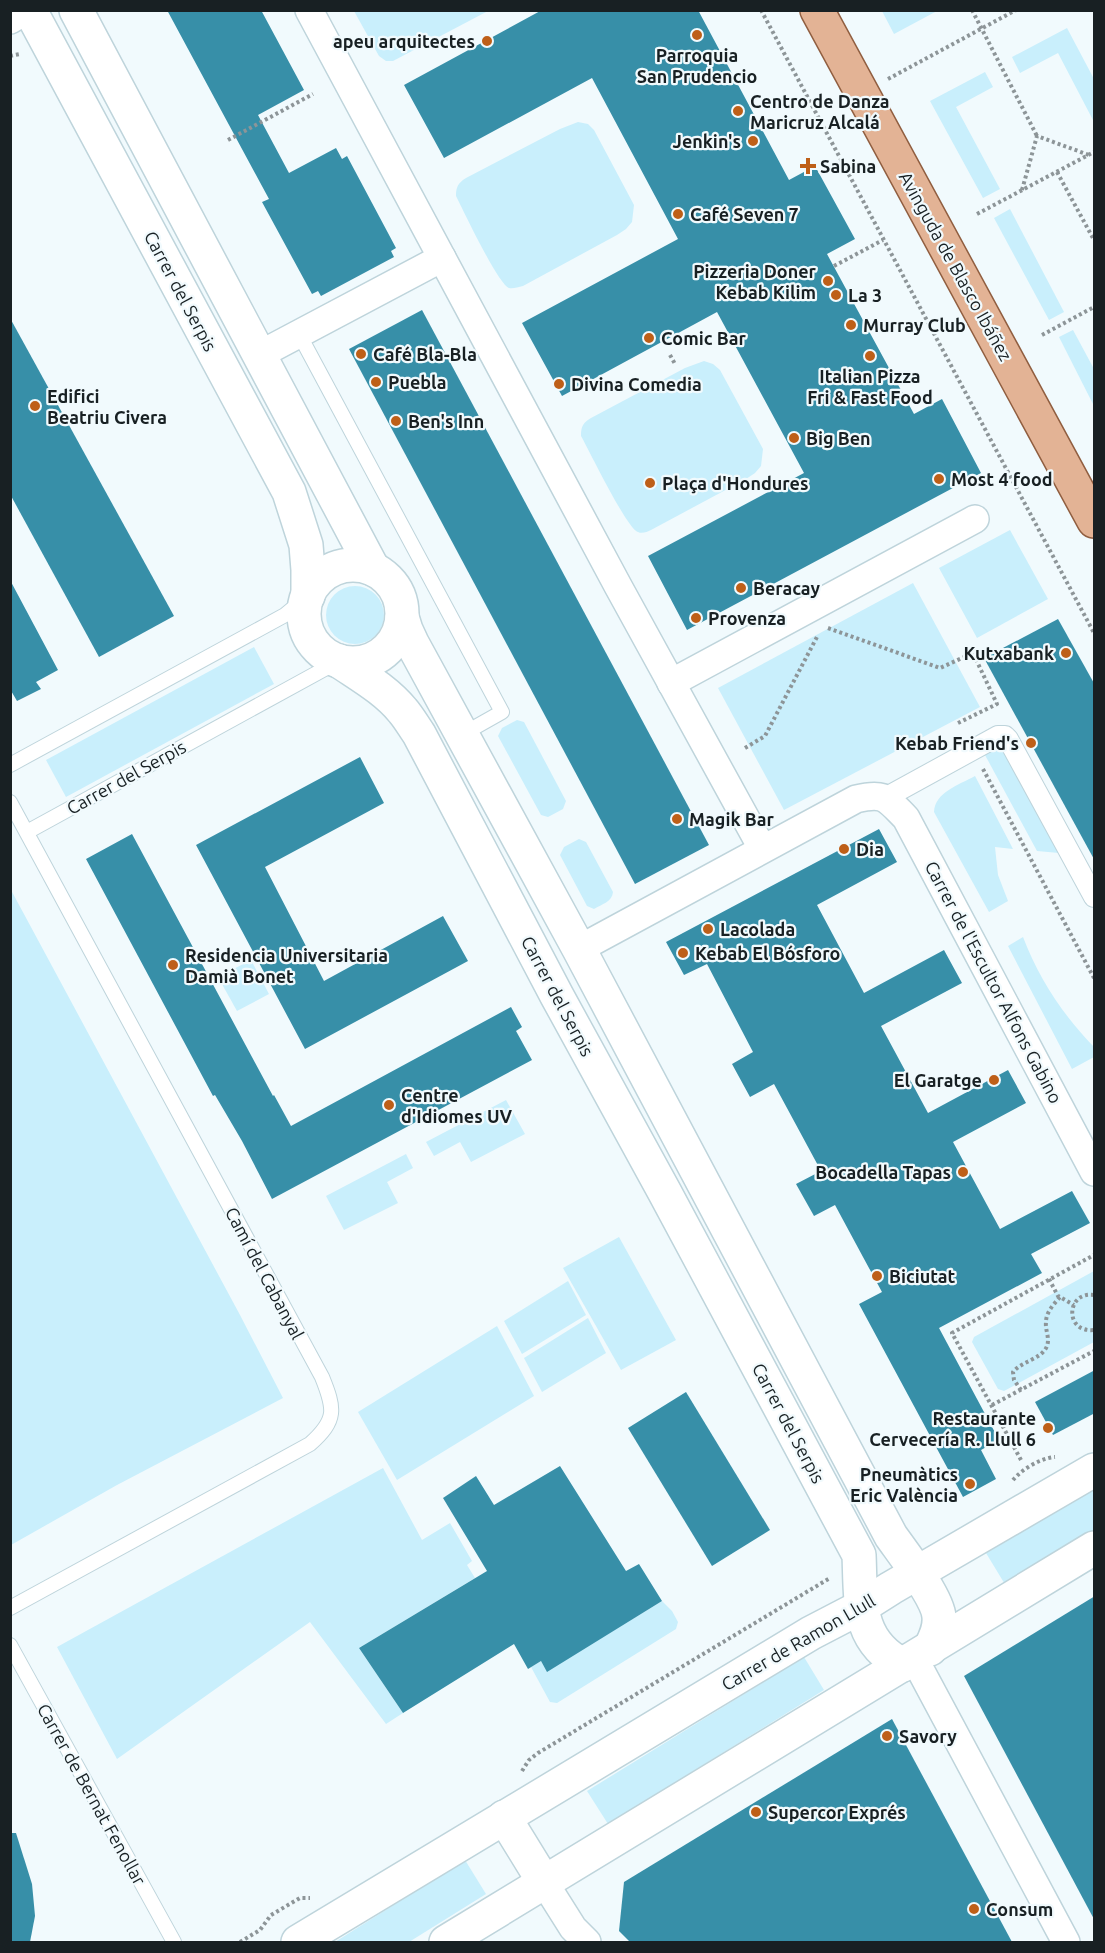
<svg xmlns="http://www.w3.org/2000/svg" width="1105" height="1953" viewBox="0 0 1105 1953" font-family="Ubuntu,sans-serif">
	<rect width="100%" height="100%" fill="#f1fafd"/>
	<!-- green -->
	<g fill="#c9effc">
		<polygon points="904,10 937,10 937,11 894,34 882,11"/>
		<polygon points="354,11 488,11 393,61 386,61 379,56"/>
		<polygon points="1067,28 1094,79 1094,122 1058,53 1020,73 1012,57"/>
		<polygon points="985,72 993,87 956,107 1000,189 983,198 930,101"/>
		<path d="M578,122L588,124L594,130L634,205L632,222L626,229L617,235L523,286C518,287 513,289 509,288C498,284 463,210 456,196C456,187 458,183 466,178L560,129Z"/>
		<polygon points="1010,209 1064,312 1049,320 994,218"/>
		<polygon points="1073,330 1094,369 1094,406 1059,337"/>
		<path d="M704,361L713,364L720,370L763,449L761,466L755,473L746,479L651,530C647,532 642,534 638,532C627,529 589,450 581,436C581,426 583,423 591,418L685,368Z"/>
		<polygon points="1010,530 1048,599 977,638 939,568"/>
		<polygon points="913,583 980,707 784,810 718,688"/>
		<circle cx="355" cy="615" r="29"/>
		<polygon points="254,647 274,684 66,797 46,760"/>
		<polygon points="517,720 524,722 566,801 563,809 548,817 541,815 498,736 502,728"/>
		<polygon points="1001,746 1059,853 1037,851 985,755"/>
		<path d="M975,776L1013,849L995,847L998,875L1008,901L989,912L934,812C935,792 959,785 975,776Z"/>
		<path d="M579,839L586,842L613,892C612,902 602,904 594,909L587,906L560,855L564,847Z"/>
		<polygon points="11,890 240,1315 283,1398 117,1485 11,1545"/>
		<path d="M1023,937C1039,979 1063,1015 1094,1047V1057L1072,1069L1008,946Z"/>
		<polygon points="251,960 269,994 237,1011 218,977"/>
		<polygon points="506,1100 525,1134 471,1162 460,1142 434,1156 426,1142"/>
		<polygon points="406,1154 413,1168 387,1182 398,1203 344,1230 326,1196"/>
		<polygon points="619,1237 676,1340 621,1370 563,1268"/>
		<polygon points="1094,1271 1094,1342 1004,1391 998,1389 972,1342 974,1337"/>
		<polygon points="568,1281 586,1315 522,1354 504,1321"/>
		<polygon points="588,1318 606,1353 542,1392 524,1358"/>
		<polygon points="497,1326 534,1396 397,1480 358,1412"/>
		<polygon points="383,1468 422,1540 450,1523 472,1561 467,1565 475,1578 359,1648 403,1713 386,1724 310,1622 117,1759 57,1647"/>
		<polygon points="1094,1488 1094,1533 1006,1586 986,1553"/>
		<polygon points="662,1601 672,1611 678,1622 676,1629 557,1703 550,1702 531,1667 541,1661 547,1671"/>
		<polygon points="804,1657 824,1690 608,1824 587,1791"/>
		<polygon points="465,1860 486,1894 409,1942 335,1942"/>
	</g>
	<!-- building -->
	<g fill="#378fa8">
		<polygon points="167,10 261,10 304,90 258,115 289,173 336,148 342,159 347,156 396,248 391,251 394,257 321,296 318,291 312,294 262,202 269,199"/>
		<polygon points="542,10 698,10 789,180 815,166 855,239 827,254 914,414 942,399 981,473 687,630 648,556 804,473 717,312 562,396 522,323 678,239 592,78 444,158 404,85"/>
		<polygon points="422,310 709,845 635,884 349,349"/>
		<polygon points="10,318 174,616 99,657 10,494"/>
		<polygon points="10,580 58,670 36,682 41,689 17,701 10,689"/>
		<polygon points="1058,619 1095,685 1095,861 984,658"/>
		<polygon points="360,757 384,803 265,867 324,981 443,916 468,961 305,1049 196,845"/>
		<polygon points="879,829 897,862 817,905 864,993 944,950 962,983 881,1026 928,1113 1008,1070 1026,1103 953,1142 1000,1229 1072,1191 1090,1223 1031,1254 1042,1273 939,1328 999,1440 981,1450 996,1479 963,1497 859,1304 882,1292 863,1257 835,1205 814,1216 796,1184 821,1171 774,1084 750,1097 732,1064 753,1052 707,964 684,975 666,942"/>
		<polygon points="132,834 273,1096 274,1095 291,1126 511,1007 522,1027 516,1031 532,1060 272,1199 242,1141 215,1095 213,1096 86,859"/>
		<polygon points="1095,1370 1095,1413 1053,1435 1035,1402"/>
		<polygon points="686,1392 770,1530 712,1566 628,1428"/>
		<polygon points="560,1466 626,1571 639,1564 662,1601 547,1672 541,1661 528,1669 514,1644 403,1713 359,1648 487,1571 443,1498 476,1476 494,1505"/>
		<polygon points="1095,1596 1095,1921 964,1676"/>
		<polygon points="892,1719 1012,1942 630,1942 619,1931 624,1882"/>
		<polygon points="10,1833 16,1833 32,1884 35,1916 30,1942 10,1942"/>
	</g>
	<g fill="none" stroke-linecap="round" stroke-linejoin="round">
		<defs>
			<g id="service">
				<polyline points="299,334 502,712 463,734"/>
				<polyline points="10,765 285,615 308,596"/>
				<path d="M10,802L322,1377C335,1409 337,1420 310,1444L10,1608"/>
				<polyline points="27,832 339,661"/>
				<polyline points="10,1645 174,1942"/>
			</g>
			<polyline id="pedestrian" points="885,798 998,736 1005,736 1008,739 1094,897"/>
			<g id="minor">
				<polyline points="309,10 618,586 762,848"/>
				<polyline points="10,20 27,10"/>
				<polyline points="259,355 442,258"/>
				<polyline points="671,683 975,519"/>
				<path d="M579,949L856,799C885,792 886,798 906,818L1094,1172"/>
				<polyline points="914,1658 1066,1942"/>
				<polyline points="544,1882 573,1928 587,1942"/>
			</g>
			<g id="tertiary">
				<polyline points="30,10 289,492 306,545 308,570 308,596"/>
				<polyline points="76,10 373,569"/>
				<circle cx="353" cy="614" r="49"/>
				<path d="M402,617L406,630L412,643L579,949L891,1536C903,1553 938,1598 939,1617C940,1629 935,1638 930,1649"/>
				<path d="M339,661C361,676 386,690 403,711C409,718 414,727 419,734L557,996L664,1191L859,1555C861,1600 856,1641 903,1665"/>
			</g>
			<g id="secondary">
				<polyline points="504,1817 544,1882"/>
				<polyline points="298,1942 811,1633 861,1607 891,1588 1094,1470"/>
				<polyline points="446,1942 1094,1548"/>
			</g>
			<polyline id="primary" points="817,10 1094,521"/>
		</defs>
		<!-- service casing -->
		<use href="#service" stroke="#bed4db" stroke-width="16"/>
		<!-- pedestrian casing -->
		<use href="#pedestrian" stroke="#bed4db" stroke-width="22"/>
		<!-- minor casing -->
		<use href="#minor" stroke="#bed4db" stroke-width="30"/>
		<!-- tertiary casing -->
		<use href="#tertiary" stroke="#bed4db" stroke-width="36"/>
		<!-- secondary casing -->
		<use href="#secondary" stroke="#bed4db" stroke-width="36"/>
		<!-- primary casing -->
		<use href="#primary" stroke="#905e40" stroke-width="36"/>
		<!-- path -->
		<g stroke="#8d9598" stroke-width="4" stroke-dasharray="3 3" stroke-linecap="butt">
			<polyline points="761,10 1094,633"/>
			<polyline points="972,10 1037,136"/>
			<polyline points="10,56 20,54"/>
			<polyline points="888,79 1016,10"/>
			<polyline points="228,140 313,94"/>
			<polyline points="1057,172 1094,240"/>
			<polyline points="1022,190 1037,136 1089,155"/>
			<polyline points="977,214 1094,152"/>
			<polyline points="834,266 883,240"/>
			<polyline points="1042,335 1094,307"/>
			<polyline points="670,355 675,364"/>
			<polyline points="828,628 940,668 973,653 997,704 958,723"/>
			<polyline points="745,748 765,736 818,635"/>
			<polyline points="983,769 1094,978"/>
			<polyline points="1049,1279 1058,1296 1074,1305"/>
			<path d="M1094,1295C1066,1291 1064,1333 1094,1330"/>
			<path d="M1021,1390L1014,1380L1013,1372C1022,1361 1042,1359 1047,1346C1050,1338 1045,1330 1046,1322C1046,1312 1054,1304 1060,1297"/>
			<polyline points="992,1405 1094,1351"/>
			<polyline points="1021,1460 952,1333 1094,1255"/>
			<path d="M1013,1480C1022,1469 1041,1458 1055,1457"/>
			<polyline points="522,1771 529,1760 538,1753 830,1578"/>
			<polyline points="240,1942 260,1930 271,1915 300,1898 310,1898"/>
		</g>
		<!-- service -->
		<use href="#service" stroke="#fff" stroke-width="14"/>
		<!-- pedestrian -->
		<use href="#pedestrian" stroke="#fff" stroke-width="20"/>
		<!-- minor -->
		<use href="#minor" stroke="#fff" stroke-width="27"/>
		<!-- tertiary -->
		<use href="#tertiary" stroke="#fff" stroke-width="33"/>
		<!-- secondary -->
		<use href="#secondary" stroke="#fff" stroke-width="33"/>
		<!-- primary -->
		<use href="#primary" stroke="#e3b395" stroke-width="33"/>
	</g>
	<!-- markers -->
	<g fill="#be5f18" stroke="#f1fafd" stroke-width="2">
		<circle cx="697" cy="35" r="6"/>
		<circle cx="487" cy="41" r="6"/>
		<circle cx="738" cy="111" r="6"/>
		<circle cx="753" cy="141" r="6"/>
		<path d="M805 157h6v6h6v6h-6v6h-6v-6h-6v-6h6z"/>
		<circle cx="678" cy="214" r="6"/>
		<circle cx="828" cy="281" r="6"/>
		<circle cx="836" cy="295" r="6"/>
		<circle cx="851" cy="325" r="6"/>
		<circle cx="649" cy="338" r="6"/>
		<circle cx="361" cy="354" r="6"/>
		<circle cx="870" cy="356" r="6"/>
		<circle cx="376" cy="382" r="6"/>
		<circle cx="559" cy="384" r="6"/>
		<circle cx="35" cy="406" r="6"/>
		<circle cx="396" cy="421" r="6"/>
		<circle cx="794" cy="438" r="6"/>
		<circle cx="939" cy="479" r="6"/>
		<circle cx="650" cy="483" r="6"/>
		<circle cx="741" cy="588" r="6"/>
		<circle cx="696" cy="618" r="6"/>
		<circle cx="1066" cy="653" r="6"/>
		<circle cx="1031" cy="743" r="6"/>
		<circle cx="677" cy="819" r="6"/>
		<circle cx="844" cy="849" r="6"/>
		<circle cx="708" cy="929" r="6"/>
		<circle cx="683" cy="953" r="6"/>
		<circle cx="173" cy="965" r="6"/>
		<circle cx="994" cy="1080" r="6"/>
		<circle cx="389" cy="1105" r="6"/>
		<circle cx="963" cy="1172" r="6"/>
		<circle cx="877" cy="1276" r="6"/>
		<circle cx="1048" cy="1428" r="6"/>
		<circle cx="970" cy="1484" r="6"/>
		<circle cx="887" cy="1736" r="6"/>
		<circle cx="756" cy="1812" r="6"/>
		<circle cx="974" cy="1909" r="6"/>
	</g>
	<g text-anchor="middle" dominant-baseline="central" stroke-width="4.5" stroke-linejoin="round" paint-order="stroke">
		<!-- poi labels -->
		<g font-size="18" font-weight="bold" fill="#182023" stroke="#f1fafd" text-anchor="start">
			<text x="475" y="41" text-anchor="end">apeu arquitectes</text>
			<text x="697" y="55" text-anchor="middle">Parroquia<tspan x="697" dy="21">San Prudencio</tspan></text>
			<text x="750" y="101">Centro de Danza<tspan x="750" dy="21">Maricruz Alcalá</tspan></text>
			<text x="741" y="141" text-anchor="end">Jenkin's</text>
			<text x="820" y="166">Sabina</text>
			<text x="690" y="214">Café Seven 7</text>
			<text x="816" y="271" text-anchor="end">Pizzeria Doner<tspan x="816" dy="21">Kebab Kilim</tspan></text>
			<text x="848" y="295">La 3</text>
			<text x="863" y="325">Murray Club</text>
			<text x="661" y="338">Comic Bar</text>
			<text x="373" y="354">Café Bla-Bla</text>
			<text x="870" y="376" text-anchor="middle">Italian Pizza<tspan x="870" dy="21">Fri &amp; Fast Food</tspan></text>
			<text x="388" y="382">Puebla</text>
			<text x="571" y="384">Divina Comedia</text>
			<text x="47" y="396">Edifici<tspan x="47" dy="21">Beatriu Civera</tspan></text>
			<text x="408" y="421">Ben's Inn</text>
			<text x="806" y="438">Big Ben</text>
			<text x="951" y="479">Most 4 food</text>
			<text x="662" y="483">Plaça d'Hondures</text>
			<text x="753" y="588">Beracay</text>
			<text x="708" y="618">Provenza</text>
			<text x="1054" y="653" text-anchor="end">Kutxabank</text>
			<text x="1019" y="743" text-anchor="end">Kebab Friend's</text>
			<text x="689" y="819">Magik Bar</text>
			<text x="856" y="849">Dia</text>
			<text x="720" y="929">Lacolada</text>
			<text x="695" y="953">Kebab El Bósforo</text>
			<text x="185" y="955">Residencia Universitaria<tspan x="185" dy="21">Damià Bonet</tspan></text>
			<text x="982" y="1080" text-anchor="end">El Garatge</text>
			<text x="401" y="1095">Centre<tspan x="401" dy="21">d'Idiomes UV</tspan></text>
			<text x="951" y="1172" text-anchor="end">Bocadella Tapas</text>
			<text x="889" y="1276">Biciutat</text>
			<text x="1036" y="1418" text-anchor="end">Restaurante<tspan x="1036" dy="21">Cervecería R. Llull 6</tspan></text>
			<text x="958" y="1474" text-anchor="end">Pneumàtics<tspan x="958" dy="21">Eric València</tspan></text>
			<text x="899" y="1736">Savory</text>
			<text x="768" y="1812">Supercor Exprés</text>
			<text x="986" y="1909">Consum</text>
		</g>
		<!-- street labels -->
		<g font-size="18" fill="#182023" stroke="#f1fafd">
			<text transform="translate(956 266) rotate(61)">Avinguda de Blasco Ibáñez</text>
			<text transform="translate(181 291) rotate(62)">Carrer del Serpis</text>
			<text transform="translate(126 777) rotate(-29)">Carrer del Serpis</text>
			<text transform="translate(994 982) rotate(62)">Carrer de l'Escultor Alfons Gabino</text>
			<text transform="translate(558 996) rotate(62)">Carrer del Serpis</text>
			<text transform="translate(265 1273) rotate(62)">Camí del Cabanyal</text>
			<text transform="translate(789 1423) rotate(62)">Carrer del Serpis</text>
			<text transform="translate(798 1642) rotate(-30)">Carrer de Ramon Llull</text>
			<text transform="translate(92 1794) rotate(61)">Carrer de Bernat Fenollar</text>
		</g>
	</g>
	<!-- border -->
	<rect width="1105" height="1953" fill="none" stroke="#182023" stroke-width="24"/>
</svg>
